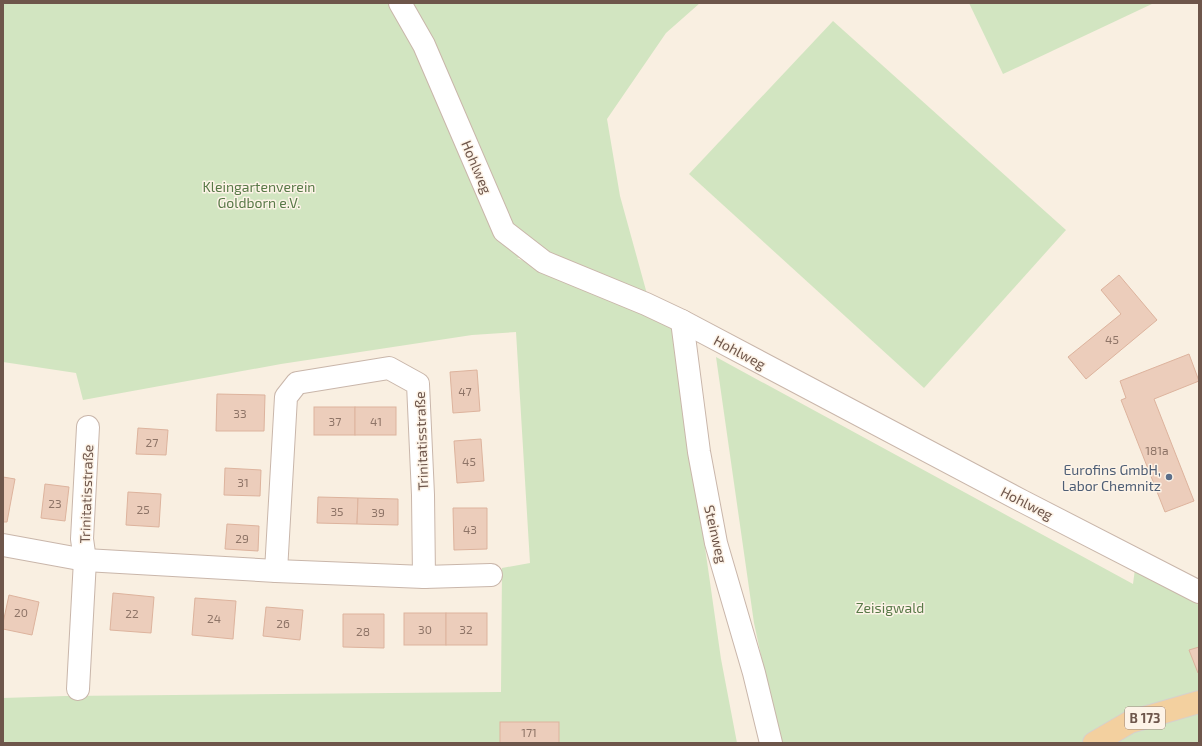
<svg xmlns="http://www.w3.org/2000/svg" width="1202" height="746" viewBox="0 0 1202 746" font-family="'Exo 2',sans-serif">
  <rect width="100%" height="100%" fill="#f9efe1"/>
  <!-- green -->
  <g fill="#d2e5c1">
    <path d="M 3,3 L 700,3 L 666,33 L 607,119 L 620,196 L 647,294 L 545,254 L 517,258 L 577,285 L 673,324 L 721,659 L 737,743 L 3,743 L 3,698 L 65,696 L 501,692 L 502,568 L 530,563 L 516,332 L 472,335 L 281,364 L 83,400 L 76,373 L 3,362 Z"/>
    <path d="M 969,3 L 1154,3 L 1003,74 Z"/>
    <path d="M 833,21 L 1066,230 L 924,388 L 689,174 Z"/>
    <path d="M 716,357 L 1133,584 L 1135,569 L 1199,605 L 1199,743 L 780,743 L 754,623 Z"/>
  </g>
  <!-- building -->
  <g fill="#eccdbb" stroke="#ddb39d">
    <path d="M 1119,275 L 1157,320 L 1086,379 L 1068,357 L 1121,314 L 1101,290 Z"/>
    <path d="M 1189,354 L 1199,381 L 1154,399 L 1194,501 L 1165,512 L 1121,400 L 1126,398 L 1120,381 Z"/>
    <path d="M 477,370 L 480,411 L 453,413 L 450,372 Z"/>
    <path d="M 217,394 L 265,395 L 264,431 L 216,431 Z"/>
    <rect x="314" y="407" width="41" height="28"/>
    <rect x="355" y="407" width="41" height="28"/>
    <path d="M 138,428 L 168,430 L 166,455 L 136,454 Z"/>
    <path d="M 481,439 L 484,481 L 457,483 L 454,441 Z"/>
    <path d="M 225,468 L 261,470 L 260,496 L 224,495 Z"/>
    <path d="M 3,477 L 15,479 L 7,522 L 3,522 Z"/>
    <path d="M 45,484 L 69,487 L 65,521 L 41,518 Z"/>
    <path d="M 128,492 L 161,494 L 159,527 L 126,525 Z"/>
    <path d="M 318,497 L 358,498 L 357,524 L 317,523 Z"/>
    <path d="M 358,498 L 398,499 L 398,525 L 357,524 Z"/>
    <path d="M 453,508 L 487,508 L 487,549 L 454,550 Z"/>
    <path d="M 227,524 L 259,526 L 258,551 L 225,549 Z"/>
    <path d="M 113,593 L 154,597 L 151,633 L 110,630 Z"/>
    <path d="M 9,595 L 39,602 L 32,635 L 3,629 L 3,623 Z"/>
    <path d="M 195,598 L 236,601 L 233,639 L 192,635 Z"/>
    <path d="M 266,607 L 303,610 L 300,640 L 263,636 Z"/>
    <rect x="404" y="613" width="42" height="32"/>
    <rect x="446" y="613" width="41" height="32"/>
    <path d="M 343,614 L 384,614 L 384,648 L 343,647 Z"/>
    <path d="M 1199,647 L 1199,672 L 1198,673 L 1189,650 Z"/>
    <rect x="500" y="722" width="59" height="21"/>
  </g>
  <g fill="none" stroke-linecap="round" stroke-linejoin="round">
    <!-- minor casing -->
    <g stroke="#c9b6aa" stroke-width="24">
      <g id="minor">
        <path d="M 400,3 L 424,45 L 504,231 L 544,262 L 646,304 L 682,321 L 1022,501 L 1199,592"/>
        <path d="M 682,321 L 699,452 L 716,543 L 754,673 L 771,743"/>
        <path d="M 3,545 L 85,560 L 276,571 L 424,577 L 491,575"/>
        <path d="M 276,571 L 286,397 L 297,383 L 389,368 L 418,384 L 423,495 L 424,577"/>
        <path d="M 78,689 L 85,560 L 82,539 L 88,427"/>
      </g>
    </g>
    <!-- primary casing -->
    <g stroke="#d6d0cd" stroke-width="24">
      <path id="primary" d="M 1094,743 L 1130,722 L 1199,702"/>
    </g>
    <!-- minor -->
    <use href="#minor" stroke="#fff" stroke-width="22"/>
    <!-- primary -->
    <use href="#primary" stroke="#f3d09f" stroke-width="22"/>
  </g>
  <!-- markers -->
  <circle fill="#5c6f8a" stroke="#fdf3e7" stroke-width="1.5" cx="1169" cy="477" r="4"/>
  <g text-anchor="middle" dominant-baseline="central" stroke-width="3" stroke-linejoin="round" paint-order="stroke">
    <!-- number labels -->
    <g font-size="12" fill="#8e7467">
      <text x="1112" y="339">45</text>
      <text x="465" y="391">47</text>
      <text x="240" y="413">33</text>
      <text x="335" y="421">37</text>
      <text x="376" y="421">41</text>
      <text x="152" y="442">27</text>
      <text x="1157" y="450">181a</text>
      <text x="469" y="461">45</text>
      <text x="243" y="482">31</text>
      <text x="55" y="503">23</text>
      <text x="143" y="509">25</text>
      <text x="337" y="511">35</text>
      <text x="378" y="512">39</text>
      <text x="470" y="529">43</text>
      <text x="242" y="538">29</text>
      <text x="21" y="612">20</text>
      <text x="132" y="613">22</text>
      <text x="214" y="618">24</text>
      <text x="283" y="623">26</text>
      <text x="425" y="629">30</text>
      <text x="466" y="629">32</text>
      <text x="363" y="631">28</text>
      <text x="529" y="732">171</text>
    </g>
    <!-- shield labels -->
    <rect fill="#fdf3e7" stroke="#99857a" stroke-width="1" x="1125" y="707" width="40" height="22" rx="3"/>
    <g font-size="13" font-weight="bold" fill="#6e564b">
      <text x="1145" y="718">B 173</text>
    </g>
    <!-- street labels -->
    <g font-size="14" fill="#6e564b" stroke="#fdf3e7">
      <text transform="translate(477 167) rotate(67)">Hohlweg</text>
      <text transform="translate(740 352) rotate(28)">Hohlweg</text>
      <text transform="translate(421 441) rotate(-92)">Trinitatisstraße</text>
      <text transform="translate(86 494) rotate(-88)">Trinitatisstraße</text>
      <text transform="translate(1027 503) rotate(27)">Hohlweg</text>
      <text transform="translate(716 534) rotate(77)">Steinweg</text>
    </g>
    <!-- park labels -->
    <g font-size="14" fill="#587947" stroke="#fdf3e7">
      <text x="259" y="186">Kleingartenverein<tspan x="259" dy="16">Goldborn e.V.</tspan></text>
      <text x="890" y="607">Zeisigwald</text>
    </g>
    <!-- service labels -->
    <g font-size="14" fill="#4e5e75" stroke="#fdf3e7" text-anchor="end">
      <text x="1161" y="469">Eurofins GmbH,<tspan x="1161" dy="16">Labor Chemnitz</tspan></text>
    </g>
  </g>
  <!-- border -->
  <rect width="1202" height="746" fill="none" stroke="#6e564b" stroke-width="8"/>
</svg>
